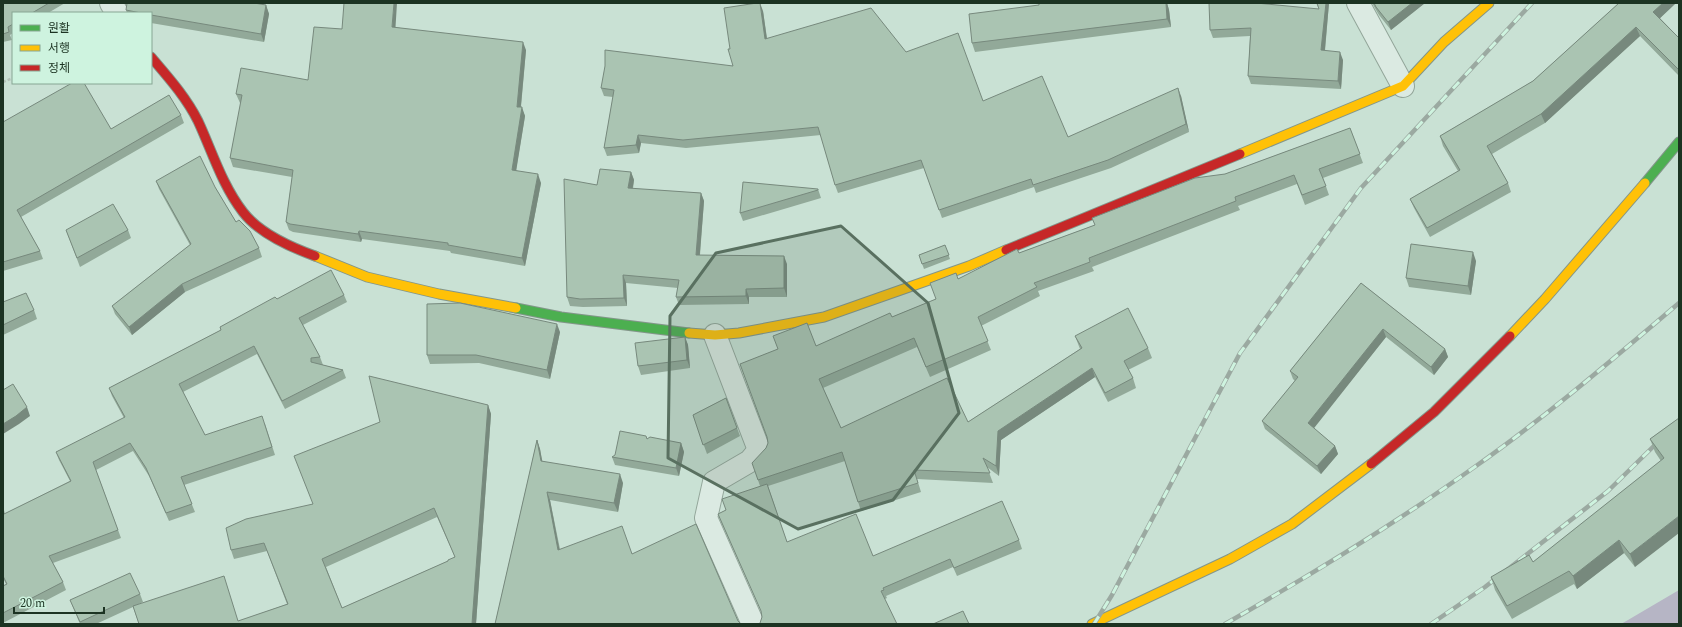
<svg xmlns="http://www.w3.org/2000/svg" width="1682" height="627" viewBox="0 0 1682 627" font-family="Spectral,'Noto Sans KR',serif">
  <rect width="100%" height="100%" fill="#c9e1d4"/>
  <!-- water -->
  <path fill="#b6b5c5" d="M 1679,590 L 1679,624 L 1621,624 L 1628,620 Z"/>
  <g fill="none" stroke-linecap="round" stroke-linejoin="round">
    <!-- street casing -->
    <g stroke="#93a69a" stroke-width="24">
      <g id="street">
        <path d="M 111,3 L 117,13"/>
        <path d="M 1358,3 L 1403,86"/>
        <path d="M 715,335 L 759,450 L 750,461 L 714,482 L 706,518 L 753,624"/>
      </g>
    </g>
    <!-- fast casing -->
    <g stroke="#83968a" stroke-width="11">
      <g id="fast">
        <path d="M 1645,183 L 1679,142"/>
        <path d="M 516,308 L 561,317 L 689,333"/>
      </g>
    </g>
    <!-- slow casing -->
    <g stroke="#83968a" stroke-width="11">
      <g id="slow">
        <path d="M 1240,154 L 1403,86 L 1444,42 L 1489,3"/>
        <path d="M 315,256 L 367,277 L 439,294 L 516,308"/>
        <path d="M 689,333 L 715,335 L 739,333 L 824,317 L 969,266 L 1006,250"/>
        <path d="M 1510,336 L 1545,299 L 1645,183"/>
        <path d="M 1092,624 L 1230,559 L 1292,524 L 1371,464"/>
      </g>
    </g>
    <!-- jam casing -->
    <g stroke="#83968a" stroke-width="11">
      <g id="jam">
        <path d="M 151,57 C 168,77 186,97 198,121 C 212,151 222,185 243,212 C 259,233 290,247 315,256"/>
        <path d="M 1006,250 L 1240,154"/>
        <path d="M 1371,464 L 1434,412 L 1510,336"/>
      </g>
    </g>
    <!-- path -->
    <path stroke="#b2c2b8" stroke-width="2.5" stroke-dasharray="3 2" stroke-linecap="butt" d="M 3,82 L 13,78"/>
    <!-- street -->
    <use href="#street" stroke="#dbeae2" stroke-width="22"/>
    <!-- fast -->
    <use href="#fast" stroke="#4caf50" stroke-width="9"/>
    <!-- slow -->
    <use href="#slow" stroke="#ffc107" stroke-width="9"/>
    <!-- jam -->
    <use href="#jam" stroke="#c62828" stroke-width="9"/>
    <!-- rail casing -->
    <g stroke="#9ba9a1" stroke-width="4.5">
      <g id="rail">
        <path d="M 1094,624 L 1112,595 L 1240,353 L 1361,188 L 1532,3"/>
        <path d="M 1225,624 C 1311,575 1396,523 1476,466 C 1547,416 1613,359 1679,303"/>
        <path d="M 1431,624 L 1485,587 L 1608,491 L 1661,439"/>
      </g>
    </g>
    <!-- rail -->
    <use href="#rail" stroke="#cef3df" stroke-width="3" stroke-dasharray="9" stroke-linecap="butt"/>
  </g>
  <!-- wall -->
  <g fill="#92a999" fill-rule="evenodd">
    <path d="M 3,3 L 65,3 L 48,13 L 13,13 L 13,33 L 10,35 L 12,40 L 3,42 Z"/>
    <path d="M 1039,3 L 1167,3 L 1169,10 L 1171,27 L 975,52 L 972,43 L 1039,5 Z"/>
    <path d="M 1316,3 L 1329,3 L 1325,51 L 1343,60 L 1341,89 L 1251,84 L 1248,76 L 1250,36 L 1213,38 L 1210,30 L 1319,9 Z"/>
    <path d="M 1372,3 L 1425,3 L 1391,30 L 1379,15 Z"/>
    <path d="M 1619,3 L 1676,3 L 1660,18 L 1679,38 L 1679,76 L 1640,36 L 1545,123 L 1492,154 L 1508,183 L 1511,192 L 1430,237 L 1414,208 L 1410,199 L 1458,171 L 1443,146 L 1440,136 L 1533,81 Z"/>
    <path d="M 266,5 L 269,14 L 264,42 L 151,23 L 151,13 L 127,13 L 126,10 Z"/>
    <path d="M 763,11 L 767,38 L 906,52 L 983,101 L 1068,137 L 1181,96 L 1189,132 L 1111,168 L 1036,193 L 1034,187 L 942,218 L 924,168 L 838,193 L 835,185 L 821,135 L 686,148 L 641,143 L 639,153 L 607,156 L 604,148 L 613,97 L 604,96 L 601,88 L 733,66 L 730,49 Z"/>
    <path d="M 395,27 L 526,50 L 521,107 L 525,116 L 516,170 L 541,183 L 525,266 L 451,253 L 450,251 L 362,239 L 361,242 L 293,232 L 289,230 L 286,222 L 292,177 L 233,167 L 230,158 L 241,103 L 240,103 L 236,94 L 308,80 L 342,29 Z"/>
    <path d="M 181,115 L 184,123 L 21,217 L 40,251 L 43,259 L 3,271 L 3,122 L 111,129 Z"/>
    <path d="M 1350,128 L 1363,163 L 1323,178 L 1329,195 L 1305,205 L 1297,184 L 1238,206 L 1240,210 L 1092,267 L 1094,271 L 1038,291 L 1040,296 L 981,326 L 991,350 L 930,377 L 917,347 L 823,388 L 841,428 L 968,422 L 1080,349 L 1075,336 L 1148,348 L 1152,358 L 1128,370 L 1133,378 L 1136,388 L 1108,402 L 1095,377 L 1001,440 L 999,476 L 987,467 L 993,483 L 917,479 L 921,492 L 861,511 L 845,461 L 768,486 L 787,542 L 873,556 L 1019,540 L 1022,549 L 957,576 L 953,567 L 886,596 L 887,598 L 885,599 L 760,623 L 762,617 L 762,613 L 721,522 L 718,514 L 726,510 L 760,486 L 758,480 L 766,448 L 816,346 L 892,317 L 936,299 L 958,279 L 1019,253 L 1095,225 L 1225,174 Z"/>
    <path d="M 631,172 L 634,180 L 633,189 L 701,193 L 704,201 L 700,255 L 787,264 L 787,297 L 749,297 L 749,304 L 679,305 L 676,297 L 678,288 L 626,283 L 627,306 L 583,307 L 570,306 L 567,297 L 597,185 Z"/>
    <path d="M 156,181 L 215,187 L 236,222 L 259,248 L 262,257 L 185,292 L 132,335 L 115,314 L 112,306 L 190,245 L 159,189 Z"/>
    <path d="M 818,189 L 821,198 L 743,221 L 740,213 Z"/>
    <path d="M 66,230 L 128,230 L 131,238 L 80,267 Z"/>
    <path d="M 945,245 L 950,259 L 924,269 L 919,255 Z"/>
    <path d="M 1476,261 L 1471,295 L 1409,287 L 1406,278 Z"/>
    <path d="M 1361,283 L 1445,349 L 1448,357 L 1434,375 L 1386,337 L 1313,428 L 1335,446 L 1338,454 L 1321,474 L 1265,429 L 1262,421 L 1295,381 L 1293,379 L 1290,371 Z"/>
    <path d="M 344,295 L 347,302 L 303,325 L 320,357 L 323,365 L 343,370 L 346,378 L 285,409 L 257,354 L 183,392 L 205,435 L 265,424 L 275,455 L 184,485 L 195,512 L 169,521 L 149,476 L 133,451 L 96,470 L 121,538 L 53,563 L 63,582 L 66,590 L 3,623 L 3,586 L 6,584 L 3,578 L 3,506 L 5,514 L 70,481 L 59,460 L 56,452 L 124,418 L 112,396 L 109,388 L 221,330 L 220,327 L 277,299 Z"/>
    <path d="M 3,302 L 34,310 L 37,319 L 3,335 Z"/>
    <path d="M 560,332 L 550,379 L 479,363 L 430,364 L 427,355 Z"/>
    <path d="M 685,337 L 688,345 L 690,368 L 641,375 L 638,366 Z"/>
    <path d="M 726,398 L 740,436 L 707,454 L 693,415 Z"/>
    <path d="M 488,405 L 491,414 L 476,624 L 139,624 L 133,607 L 96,624 L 80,624 L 70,600 L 140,594 L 143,602 L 137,605 L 239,621 L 287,604 L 267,551 L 234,559 L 231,550 ZM 437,517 L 455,557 L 448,561 L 342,608 L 326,567 Z"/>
    <path d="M 1679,418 L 1635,567 L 1624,553 L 1577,589 L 1574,584 L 1512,619 L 1495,590 L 1491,577 L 1533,562 L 1661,461 L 1655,452 L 1650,439 Z"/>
    <path d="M 647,439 L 681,443 L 684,452 L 679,476 L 615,465 L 612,457 Z"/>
    <path d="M 537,440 L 540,449 L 542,461 L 623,483 L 618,512 L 550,500 L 560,549 L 632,554 L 738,621 L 495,624 Z"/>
  </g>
  <!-- shaded-wall -->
  <g fill="#77897d">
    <path d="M 394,3 L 397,3 L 395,35 L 392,27 Z"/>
    <path d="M 760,3 L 763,11 L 768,47 L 765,39 Z"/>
    <path d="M 1166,3 L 1167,3 L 1169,10 L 1171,27 L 1167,19 Z"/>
    <path d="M 1326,3 L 1329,3 L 1324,59 L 1321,50 Z"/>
    <path d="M 1412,3 L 1425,3 L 1391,30 L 1388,22 Z"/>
    <path d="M 1663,3 L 1676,3 L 1657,21 L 1653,12 Z"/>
    <path d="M 266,5 L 269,14 L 264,42 L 261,34 Z"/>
    <path d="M 1636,27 L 1640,36 L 1545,123 L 1541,114 Z"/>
    <path d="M 523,42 L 526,50 L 520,115 L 517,107 Z"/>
    <path d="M 1340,52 L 1343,60 L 1341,89 L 1338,81 Z"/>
    <path d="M 1178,88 L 1181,96 L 1189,132 L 1186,124 Z"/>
    <path d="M 522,107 L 525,116 L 515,178 L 512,170 Z"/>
    <path d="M 638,135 L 641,143 L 639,153 L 636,145 Z"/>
    <path d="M 631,172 L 634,180 L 631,197 L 628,188 Z"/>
    <path d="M 538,174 L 541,183 L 525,266 L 522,258 Z"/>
    <path d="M 701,193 L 704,201 L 699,264 L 696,255 Z"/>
    <path d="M 359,231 L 362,239 L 361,242 L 358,234 Z"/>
    <path d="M 1473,252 L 1476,261 L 1471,295 L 1468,286 Z"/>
    <path d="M 784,256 L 787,264 L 787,297 L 784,288 Z"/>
    <path d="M 623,275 L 626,283 L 627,306 L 624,298 Z"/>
    <path d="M 182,284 L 185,292 L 132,335 L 129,327 Z"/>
    <path d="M 746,289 L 749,297 L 749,304 L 746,296 Z"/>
    <path d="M 557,324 L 560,332 L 550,379 L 547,370 Z"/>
    <path d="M 1383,329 L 1386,337 L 1311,432 L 1308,423 Z"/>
    <path d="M 685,337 L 688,345 L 690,368 L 687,360 Z"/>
    <path d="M 1445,349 L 1448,357 L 1434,375 L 1431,367 Z"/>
    <path d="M 1092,368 L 1095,377 L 1001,440 L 999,476 L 996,466 L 998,431 Z"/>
    <path d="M 488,405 L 491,414 L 476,624 L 472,624 Z"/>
    <path d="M 27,407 L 30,416 L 19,424 L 3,434 L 3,424 Z"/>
    <path d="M 537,440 L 540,449 L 544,470 L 541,461 Z"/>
    <path d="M 681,443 L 684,452 L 679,476 L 676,468 Z"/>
    <path d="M 1335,446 L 1338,454 L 1321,474 L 1317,466 Z"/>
    <path d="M 620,474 L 623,483 L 618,512 L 614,503 Z"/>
    <path d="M 547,492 L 550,500 L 561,558 L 558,550 Z"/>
    <path d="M 1679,516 L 1679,533 L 1635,567 L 1630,554 Z"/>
    <path d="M 1619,540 L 1624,553 L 1577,589 L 1573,576 Z"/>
  </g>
  <!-- building -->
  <g fill="#aac4b2" stroke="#77897d" fill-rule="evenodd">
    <path d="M 3,3 L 49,3 L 32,13 L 13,13 L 13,24 L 8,27 L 9,32 L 3,34 Z"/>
    <path d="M 127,3 L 254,3 L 266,5 L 261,34 L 151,15 L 151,13 L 141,13 L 126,10 Z"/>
    <path d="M 344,3 L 394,3 L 392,27 L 523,42 L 517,107 L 522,107 L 512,170 L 538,174 L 522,258 L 448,245 L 448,243 L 359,231 L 358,234 L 290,224 L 286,222 L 293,170 L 230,158 L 242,95 L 236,94 L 241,68 L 308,80 L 314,27 L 342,29 Z"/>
    <path d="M 757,3 L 760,3 L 765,39 L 871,8 L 906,52 L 958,33 L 983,101 L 1042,76 L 1068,137 L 1178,88 L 1186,124 L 1108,160 L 1033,185 L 1031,179 L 939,210 L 921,160 L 835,185 L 818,127 L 683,140 L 638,135 L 636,145 L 604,148 L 614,90 L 601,88 L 605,66 L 605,50 L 733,66 L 728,49 L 730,49 L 724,8 Z"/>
    <path d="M 1039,3 L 1166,3 L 1167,19 L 972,43 L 969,14 L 1039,5 Z"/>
    <path d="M 1209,3 L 1256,3 L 1319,9 L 1317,3 L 1326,3 L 1321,50 L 1340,52 L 1338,81 L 1248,76 L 1251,28 L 1210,30 Z"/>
    <path d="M 1374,3 L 1412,3 L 1388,22 L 1376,7 Z"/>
    <path d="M 1619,3 L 1663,3 L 1653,12 L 1679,38 L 1679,70 L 1636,27 L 1541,114 L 1487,146 L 1508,183 L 1427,228 L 1410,199 L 1460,170 L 1440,136 L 1533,81 Z"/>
    <path d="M 72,83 L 84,83 L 111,129 L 169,95 L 181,115 L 17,210 L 40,251 L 3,262 L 3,122 Z"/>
    <path d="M 1350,128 L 1360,154 L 1319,169 L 1326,186 L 1302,195 L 1294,175 L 1235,197 L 1236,201 L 1089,258 L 1090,262 L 1034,283 L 1037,287 L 978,317 L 988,341 L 926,367 L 914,338 L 819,379 L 841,428 L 947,378 L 968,422 L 1082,348 L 1075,336 L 1128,308 L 1148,348 L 1124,361 L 1133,378 L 1105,393 L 1092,368 L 998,431 L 996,466 L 983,458 L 990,473 L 914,470 L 918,483 L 858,502 L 842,452 L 758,480 L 752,463 L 766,448 L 768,443 L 767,437 L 740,364 L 778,349 L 773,336 L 807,323 L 816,346 L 890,313 L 892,317 L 936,299 L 930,283 L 956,273 L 958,279 L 1017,249 L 1019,253 L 1095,225 L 1092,218 L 1195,178 L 1225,174 Z"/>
    <path d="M 200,156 L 215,187 L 236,222 L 239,220 L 250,231 L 259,248 L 182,284 L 129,327 L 112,306 L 191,244 L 156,181 Z"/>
    <path d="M 600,169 L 631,172 L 628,188 L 701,193 L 696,255 L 784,256 L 784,288 L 746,289 L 746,296 L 676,297 L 679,280 L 623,275 L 624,298 L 580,299 L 567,297 L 564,179 L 597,185 Z"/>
    <path d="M 743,182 L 818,189 L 818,190 L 740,213 Z"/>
    <path d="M 113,204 L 128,230 L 77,258 L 66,230 Z"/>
    <path d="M 1411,244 L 1473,252 L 1468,286 L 1406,278 Z"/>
    <path d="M 945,245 L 949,255 L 922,264 L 919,255 Z"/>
    <path d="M 331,270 L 344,295 L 299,318 L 320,357 L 311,358 L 311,362 L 343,370 L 282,401 L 254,346 L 179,384 L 205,435 L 262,416 L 272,447 L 181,477 L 192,504 L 166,513 L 146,468 L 130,443 L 93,462 L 118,530 L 49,556 L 63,582 L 3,613 L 3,586 L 7,584 L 3,576 L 3,511 L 4,514 L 71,481 L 56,452 L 125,417 L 109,388 L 221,330 L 220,327 L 275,297 L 277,299 Z"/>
    <path d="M 1361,283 L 1445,349 L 1431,367 L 1383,329 L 1308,423 L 1335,446 L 1317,466 L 1262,421 L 1298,377 L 1290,371 Z"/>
    <path d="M 26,293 L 34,310 L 3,325 L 3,302 Z"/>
    <path d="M 460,303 L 557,324 L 547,370 L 476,355 L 427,355 L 427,304 Z"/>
    <path d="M 685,337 L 687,360 L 638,366 L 635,343 Z"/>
    <path d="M 369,376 L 488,405 L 472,624 L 139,624 L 133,606 L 224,576 L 238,621 L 288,604 L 264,543 L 231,550 L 226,528 L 246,519 L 313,504 L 294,456 L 380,422 ZM 434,508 L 455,557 L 448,560 L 448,561 L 342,608 L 322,559 Z"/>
    <path d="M 13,384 L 27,407 L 16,416 L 3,424 L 3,390 Z"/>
    <path d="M 726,398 L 737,428 L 703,445 L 693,415 Z"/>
    <path d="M 1679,418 L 1679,516 L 1630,554 L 1619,540 L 1573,576 L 1569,571 L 1507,606 L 1491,577 L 1529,555 L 1533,562 L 1664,458 L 1650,439 Z"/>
    <path d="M 620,431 L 646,436 L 647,439 L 650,437 L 681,443 L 676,468 L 612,457 L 615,455 Z"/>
    <path d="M 537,440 L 541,461 L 620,474 L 614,503 L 547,492 L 558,550 L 622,526 L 632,554 L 696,524 L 738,621 L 741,624 L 495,624 Z"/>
    <path d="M 767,484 L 787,542 L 856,514 L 873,556 L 1002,501 L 1019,540 L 954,568 L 950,559 L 883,588 L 884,590 L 881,591 L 897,624 L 759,624 L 760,623 L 762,617 L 761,611 L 718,514 L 726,510 L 722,499 Z"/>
    <path d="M 130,573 L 140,594 L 80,622 L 70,600 Z"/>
    <path d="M 963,611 L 969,624 L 933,624 Z"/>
  </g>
  <!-- marked area -->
  <path fill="#597060" fill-opacity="0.2" stroke="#597060" stroke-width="3" stroke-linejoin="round" d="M 841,226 L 928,303 L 959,413 L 893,500 L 798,529 L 668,458 L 670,316 L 716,253 Z"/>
  <!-- border -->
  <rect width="1682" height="627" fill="none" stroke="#1c3322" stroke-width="8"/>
  <!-- legend -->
  <rect x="12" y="12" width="140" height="72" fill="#cef3df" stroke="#87a693"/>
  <rect x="20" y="25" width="20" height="6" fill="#4caf50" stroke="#87a693"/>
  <text x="48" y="32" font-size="12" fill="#1c3322">원활</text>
  <rect x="20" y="45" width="20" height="6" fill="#ffc107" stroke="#87a693"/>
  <text x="48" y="52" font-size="12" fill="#1c3322">서행</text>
  <rect x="20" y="65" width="20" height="6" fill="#c62828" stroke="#87a693"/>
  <text x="48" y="72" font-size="12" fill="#1c3322">정체</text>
  <!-- scale -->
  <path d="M14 607v6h90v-6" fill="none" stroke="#1c3322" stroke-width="2"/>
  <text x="20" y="607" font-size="12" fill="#1c3322" stroke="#cef3df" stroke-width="3" paint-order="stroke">20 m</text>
</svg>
